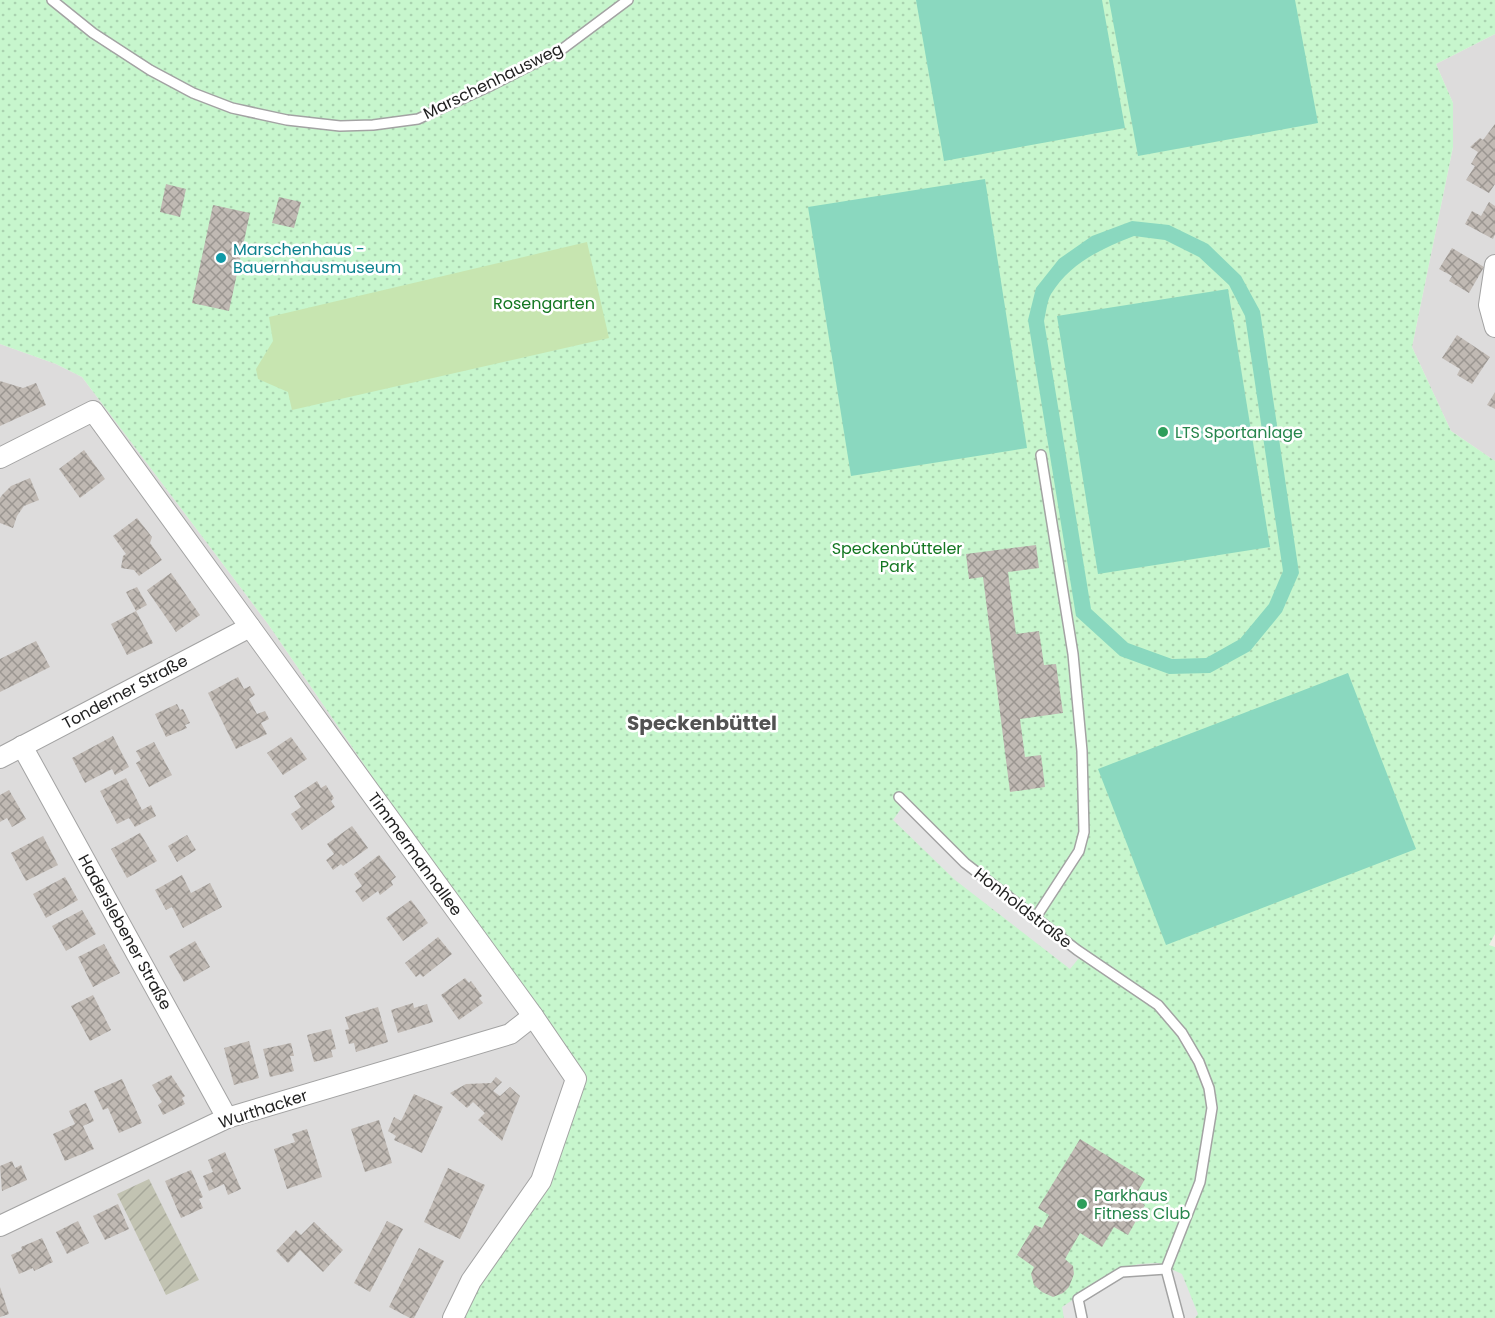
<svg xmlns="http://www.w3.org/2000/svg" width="1495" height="1318" viewBox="0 0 1495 1318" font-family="Poppins,sans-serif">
  <defs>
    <pattern id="construction-furrows" width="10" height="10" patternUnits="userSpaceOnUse" patternTransform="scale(1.5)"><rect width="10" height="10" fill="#c2c3b2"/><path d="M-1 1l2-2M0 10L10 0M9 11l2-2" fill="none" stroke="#a6a799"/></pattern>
    <pattern id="park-dots" width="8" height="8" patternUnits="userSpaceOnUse" patternTransform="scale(1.5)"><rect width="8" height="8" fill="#c7f6cd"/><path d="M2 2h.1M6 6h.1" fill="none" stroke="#aad2b0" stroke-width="1.8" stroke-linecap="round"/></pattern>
    <pattern id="building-cross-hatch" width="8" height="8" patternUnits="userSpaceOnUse" patternTransform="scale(1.5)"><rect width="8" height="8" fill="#c0b9b3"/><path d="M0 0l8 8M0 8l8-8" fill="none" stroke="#9b9691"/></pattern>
  </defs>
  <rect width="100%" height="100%" fill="#efede6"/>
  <!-- residential -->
  <g fill="#dddcdc">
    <path d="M 1495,34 L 1495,461 L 1451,431 L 1412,347 L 1453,147 L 1453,103 L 1436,64 Z"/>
    <path d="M 0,344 L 56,364 L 82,377 L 268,624 L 579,1079 L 543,1183 L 456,1318 L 0,1318 Z"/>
  </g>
  <!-- construction -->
  <path fill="url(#construction-furrows)" d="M 149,1179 L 199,1280 L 166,1295 L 117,1194 Z"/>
  <!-- park -->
  <path fill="url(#park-dots)" d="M 0,0 L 1495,0 L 1495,34 L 1436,64 L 1453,103 L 1453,147 L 1412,347 L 1451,431 L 1495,461 L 1495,934 L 1489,945 L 1495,947 L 1495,1318 L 456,1318 L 543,1183 L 579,1079 L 268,624 L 82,377 L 56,364 L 0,344 Z"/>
  <!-- garden -->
  <path fill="#c7e5b0" d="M 587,242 L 609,338 L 292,410 L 288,392 L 258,379 L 256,369 L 273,341 L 269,317 Z"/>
  <!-- pitch -->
  <g fill="#8ad8bf" fill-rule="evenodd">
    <path d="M 916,0 L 1102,0 L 1125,128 L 944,161 Z"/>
    <path d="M 1109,0 L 1295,0 L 1318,123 L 1138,156 Z"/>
    <path d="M 985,179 L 1027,448 L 851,476 L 808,207 Z"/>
    <path d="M 1132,221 L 1169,225 L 1208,244 L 1241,276 L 1260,311 L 1299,573 L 1282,612 L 1250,651 L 1210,673 L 1169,674 L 1120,656 L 1076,616 L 1028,320 L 1036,288 L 1059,259 L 1092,236 ZM 1134,236 L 1165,240 L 1199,257 L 1229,285 L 1245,316 L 1283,571 L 1269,604 L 1240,639 L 1206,658 L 1172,659 L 1128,643 L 1091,609 L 1044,321 C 1046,313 1047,301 1051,294 C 1071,262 1101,249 1134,236 Z"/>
    <path d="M 1228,289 L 1270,547 L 1098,574 L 1057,316 Z"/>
    <path d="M 1348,673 L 1416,849 L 1166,945 L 1098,769 Z"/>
  </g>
  <!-- parking -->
  <g fill="#e3e3e3">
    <path d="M 903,806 L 965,869 L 1079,958 L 1070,969 L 955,880 L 893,820 Z"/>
    <path d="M 1158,1263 L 1182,1274 L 1198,1314 L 1195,1318 L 1064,1318 L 1062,1307 L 1119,1269 L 1139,1264 Z"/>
  </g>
  <!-- building -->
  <g fill="url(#building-cross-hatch)">
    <path d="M 1495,124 L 1495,184 L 1489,193 L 1466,180 L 1475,166 L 1471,164 L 1478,152 L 1470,147 L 1480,138 L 1483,140 Z"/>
    <path d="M 166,184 L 186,189 L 180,217 L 160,212 Z"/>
    <path d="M 279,197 L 301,202 L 294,228 L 272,223 Z"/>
    <path d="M 1489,202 L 1495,206 L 1495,234 L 1493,239 L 1465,224 L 1472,211 L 1481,216 Z"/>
    <path d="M 213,205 L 250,213 L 229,311 L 192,303 Z"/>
    <path d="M 1452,248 L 1484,267 L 1469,293 L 1449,281 L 1452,276 L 1439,269 Z"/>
    <path d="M 1457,335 L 1490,357 L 1472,384 L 1457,375 L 1460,369 L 1442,358 Z"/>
    <path d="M 0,381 L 23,388 L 36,383 L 46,405 L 0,426 Z"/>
    <path d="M 1495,392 L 1495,409 L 1487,405 Z"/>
    <path d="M 84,450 L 105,479 L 80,498 L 59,469 Z"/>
    <path d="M 30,478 L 39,500 L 24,506 L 17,516 L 13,528 L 0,523 L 0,498 L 2,495 L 11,486 Z"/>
    <path d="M 137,518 L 152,537 L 150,543 L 162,560 L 139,576 L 134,570 L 121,568 L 123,556 L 126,554 L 113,536 Z"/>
    <path d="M 1036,545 L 1039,568 L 1008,572 L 1016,634 L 1039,631 L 1044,665 L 1056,664 L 1063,713 L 1020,719 L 1025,757 L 1041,755 L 1045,787 L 1010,792 L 983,577 L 969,579 L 966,554 Z"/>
    <path d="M 171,573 L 200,615 L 176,632 L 147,590 Z"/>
    <path d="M 137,587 L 147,605 L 136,611 L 126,592 Z"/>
    <path d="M 136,611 L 153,643 L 127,655 L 111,624 Z"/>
    <path d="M 36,641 L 50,667 L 0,692 L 0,659 Z"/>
    <path d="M 238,677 L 244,689 L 250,686 L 255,695 L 249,699 L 257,714 L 265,711 L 269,719 L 261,723 L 267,734 L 236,749 L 208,693 Z"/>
    <path d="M 177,704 L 180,710 L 183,709 L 190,723 L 185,725 L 187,728 L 166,737 L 155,714 Z"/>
    <path d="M 113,736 L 129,767 L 115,775 L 112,769 L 85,783 L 72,758 Z"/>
    <path d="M 291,737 L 307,759 L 283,775 L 267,753 Z"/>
    <path d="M 154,742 L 172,775 L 149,787 L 136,763 L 141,760 L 136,751 Z"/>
    <path d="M 126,778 L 142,810 L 151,805 L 156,816 L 135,827 L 129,818 L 117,824 L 100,791 Z"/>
    <path d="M 317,781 L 321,788 L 326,785 L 334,798 L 331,801 L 335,807 L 302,830 L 291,814 L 301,807 L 294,796 Z"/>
    <path d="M 9,790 L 26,819 L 12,827 L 7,818 L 0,822 L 0,795 Z"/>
    <path d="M 352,826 L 368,848 L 343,866 L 341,864 L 333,870 L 326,860 L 334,854 L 327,844 Z"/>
    <path d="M 140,833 L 157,861 L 127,878 L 111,849 Z"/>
    <path d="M 187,835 L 196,850 L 177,862 L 168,846 Z"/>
    <path d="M 43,836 L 58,865 L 26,881 L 11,853 Z"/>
    <path d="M 379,855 L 396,877 L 391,881 L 393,885 L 380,895 L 378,891 L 363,902 L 355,891 L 362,886 L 354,874 Z"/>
    <path d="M 182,875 L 191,893 L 210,883 L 222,907 L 183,928 L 172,907 L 166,910 L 155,890 Z"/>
    <path d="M 65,877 L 78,900 L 46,918 L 33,894 Z"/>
    <path d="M 411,900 L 428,923 L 403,941 L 386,918 Z"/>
    <path d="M 82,910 L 96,934 L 66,951 L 52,926 Z"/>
    <path d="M 438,937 L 452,954 L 423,977 L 420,974 L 416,977 L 405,963 Z"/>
    <path d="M 195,941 L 210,967 L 184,982 L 169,956 Z"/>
    <path d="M 104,944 L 120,973 L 93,987 L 78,957 Z"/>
    <path d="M 465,978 L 469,983 L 471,981 L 482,996 L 479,998 L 483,1003 L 459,1020 L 441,995 Z"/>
    <path d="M 93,995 L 111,1030 L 90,1041 L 71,1006 Z"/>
    <path d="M 413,1003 L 414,1008 L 427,1004 L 433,1022 L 398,1033 L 391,1010 Z"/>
    <path d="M 378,1007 L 388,1042 L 356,1052 L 354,1043 L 349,1044 L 345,1030 L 349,1029 L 345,1017 Z"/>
    <path d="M 331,1029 L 336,1049 L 331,1050 L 333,1057 L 314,1062 L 307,1035 Z"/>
    <path d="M 249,1041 L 259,1078 L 234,1085 L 224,1048 Z"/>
    <path d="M 291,1043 L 294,1056 L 290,1056 L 294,1071 L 270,1077 L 263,1049 Z"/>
    <path d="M 171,1075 L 185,1096 L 182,1098 L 185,1104 L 163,1115 L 158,1105 L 162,1102 L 152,1085 Z"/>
    <path d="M 496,1077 L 502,1082 L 493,1091 L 500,1096 L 510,1087 L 520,1096 L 502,1141 L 478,1120 L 485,1113 L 473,1102 L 467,1108 L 450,1093 L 466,1084 L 491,1083 Z"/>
    <path d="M 122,1079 L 142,1123 L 119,1133 L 108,1108 L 103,1110 L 94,1091 Z"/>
    <path d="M 414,1094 L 443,1107 L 422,1153 L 394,1140 L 396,1136 L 388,1131 L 394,1117 L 401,1121 Z"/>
    <path d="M 86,1103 L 94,1121 L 83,1126 L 94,1149 L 65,1161 L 53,1134 L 75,1124 L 69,1111 Z"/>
    <path d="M 379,1120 L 392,1163 L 365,1172 L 351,1129 Z"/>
    <path d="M 307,1129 L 322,1177 L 287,1189 L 274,1149 L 295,1142 L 292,1134 Z"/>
    <path d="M 1080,1139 L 1145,1179 L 1134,1198 L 1145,1205 L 1128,1235 L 1114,1227 L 1102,1247 L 1080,1233 L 1065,1259 L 1073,1266 L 1074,1274 L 1069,1287 L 1063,1293 L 1053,1297 L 1042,1292 L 1034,1285 L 1031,1274 L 1034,1267 L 1017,1255 L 1035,1225 L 1042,1228 L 1049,1215 L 1038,1208 Z"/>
    <path d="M 225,1152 L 241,1189 L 228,1195 L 224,1184 L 209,1191 L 203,1176 L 213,1172 L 208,1160 Z"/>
    <path d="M 12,1161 L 15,1168 L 21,1165 L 27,1180 L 2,1191 L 0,1166 Z"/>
    <path d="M 448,1168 L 485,1185 L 460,1239 L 424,1222 Z"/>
    <path d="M 191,1170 L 203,1197 L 199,1199 L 203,1208 L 181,1218 L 165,1181 Z"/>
    <path d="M 118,1204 L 129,1229 L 105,1240 L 93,1216 Z"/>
    <path d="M 78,1221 L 89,1243 L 67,1254 L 56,1232 Z"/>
    <path d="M 387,1221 L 403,1229 L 370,1292 L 354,1283 Z"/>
    <path d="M 314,1222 L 343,1250 L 323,1272 L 300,1250 L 288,1263 L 276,1251 L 296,1230 L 301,1235 Z"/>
    <path d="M 42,1238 L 53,1262 L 34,1271 L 33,1268 L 19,1274 L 11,1255 L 22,1250 L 21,1247 Z"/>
    <path d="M 419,1248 L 444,1261 L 414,1318 L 410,1318 L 389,1307 Z"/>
    <path d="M 0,1287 L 9,1314 L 0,1317 Z"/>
  </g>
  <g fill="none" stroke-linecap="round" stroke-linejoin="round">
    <!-- lane casing -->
    <g stroke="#a3a3a3" stroke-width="12">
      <g id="lane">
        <path d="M 52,0 L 93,33 L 150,70 L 193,93 L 232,108 L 287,120 L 340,126 L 373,125 L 418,119 L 492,85 L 561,50 L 628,0"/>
        <path d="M 899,797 L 965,863 L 1077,950 L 1158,1005 L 1182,1033 L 1199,1062 L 1209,1088 L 1212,1108 L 1200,1182 L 1166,1269 L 1179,1318"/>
        <path d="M 1036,917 L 1079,851 L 1084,832 L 1082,751 L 1073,654 L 1041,455"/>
        <path d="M 1082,1318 L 1078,1299 L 1122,1272 L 1166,1269"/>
      </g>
    </g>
    <!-- street casing -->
    <g stroke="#a3a3a3" stroke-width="22">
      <g id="street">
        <path d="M 1495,265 L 1489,305 L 1495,327"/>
        <path d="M 0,458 L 93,411 L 533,1016 L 576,1079 L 541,1181 L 471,1281 L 453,1318"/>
        <path d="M 22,746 L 227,1118"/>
        <path d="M 0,758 L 250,627"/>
        <path d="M 0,1226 L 227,1118 L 510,1034 L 533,1016"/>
      </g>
    </g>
    <!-- lane -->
    <use href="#lane" stroke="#fff" stroke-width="9"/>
    <!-- street -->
    <use href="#street" stroke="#fff" stroke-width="20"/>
  </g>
  <!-- markers -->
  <circle fill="#0f9aa8" stroke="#fff" stroke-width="2" cx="221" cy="258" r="6"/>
  <g fill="#2e9e5b" stroke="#fff" stroke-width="2">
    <circle cx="1163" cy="432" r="6"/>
    <circle cx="1082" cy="1204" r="6"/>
  </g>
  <g text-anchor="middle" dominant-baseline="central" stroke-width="5" stroke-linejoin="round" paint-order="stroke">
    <!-- street labels -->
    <g font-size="16" fill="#1f1f1f" stroke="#fff">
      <text transform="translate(493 81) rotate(-26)">Marschenhausweg</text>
      <text transform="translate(125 692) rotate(-28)">Tonderner Straße</text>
      <text transform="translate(415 854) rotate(54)">Timmermannallee</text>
      <text transform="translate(1023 908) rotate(38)">Honholdstraße</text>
      <text transform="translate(125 932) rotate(61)">Haderslebener Straße</text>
      <text transform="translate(263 1109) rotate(-18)">Wurthacker</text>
    </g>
    <!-- culture labels -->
    <g font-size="16" fill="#0d838f" stroke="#fff" text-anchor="start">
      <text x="233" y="249">Marschenhaus -<tspan x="233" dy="18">Bauernhausmuseum</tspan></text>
    </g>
    <!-- park labels -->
    <g font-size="16" fill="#147722" stroke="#fff">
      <text x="544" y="303">Rosengarten</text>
      <text x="897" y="548">Speckenbütteler<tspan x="897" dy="18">Park</tspan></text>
    </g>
    <!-- leisure labels -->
    <g font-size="16" fill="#27864d" stroke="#fff" text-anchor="start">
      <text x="1175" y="432">LTS Sportanlage</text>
      <text x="1094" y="1195">Parkhaus<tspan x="1094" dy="18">Fitness Club</tspan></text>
    </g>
    <!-- quarter labels -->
    <g font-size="20" font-weight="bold" fill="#525252" stroke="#fff">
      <text x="702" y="723">Speckenbüttel</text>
    </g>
  </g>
</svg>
